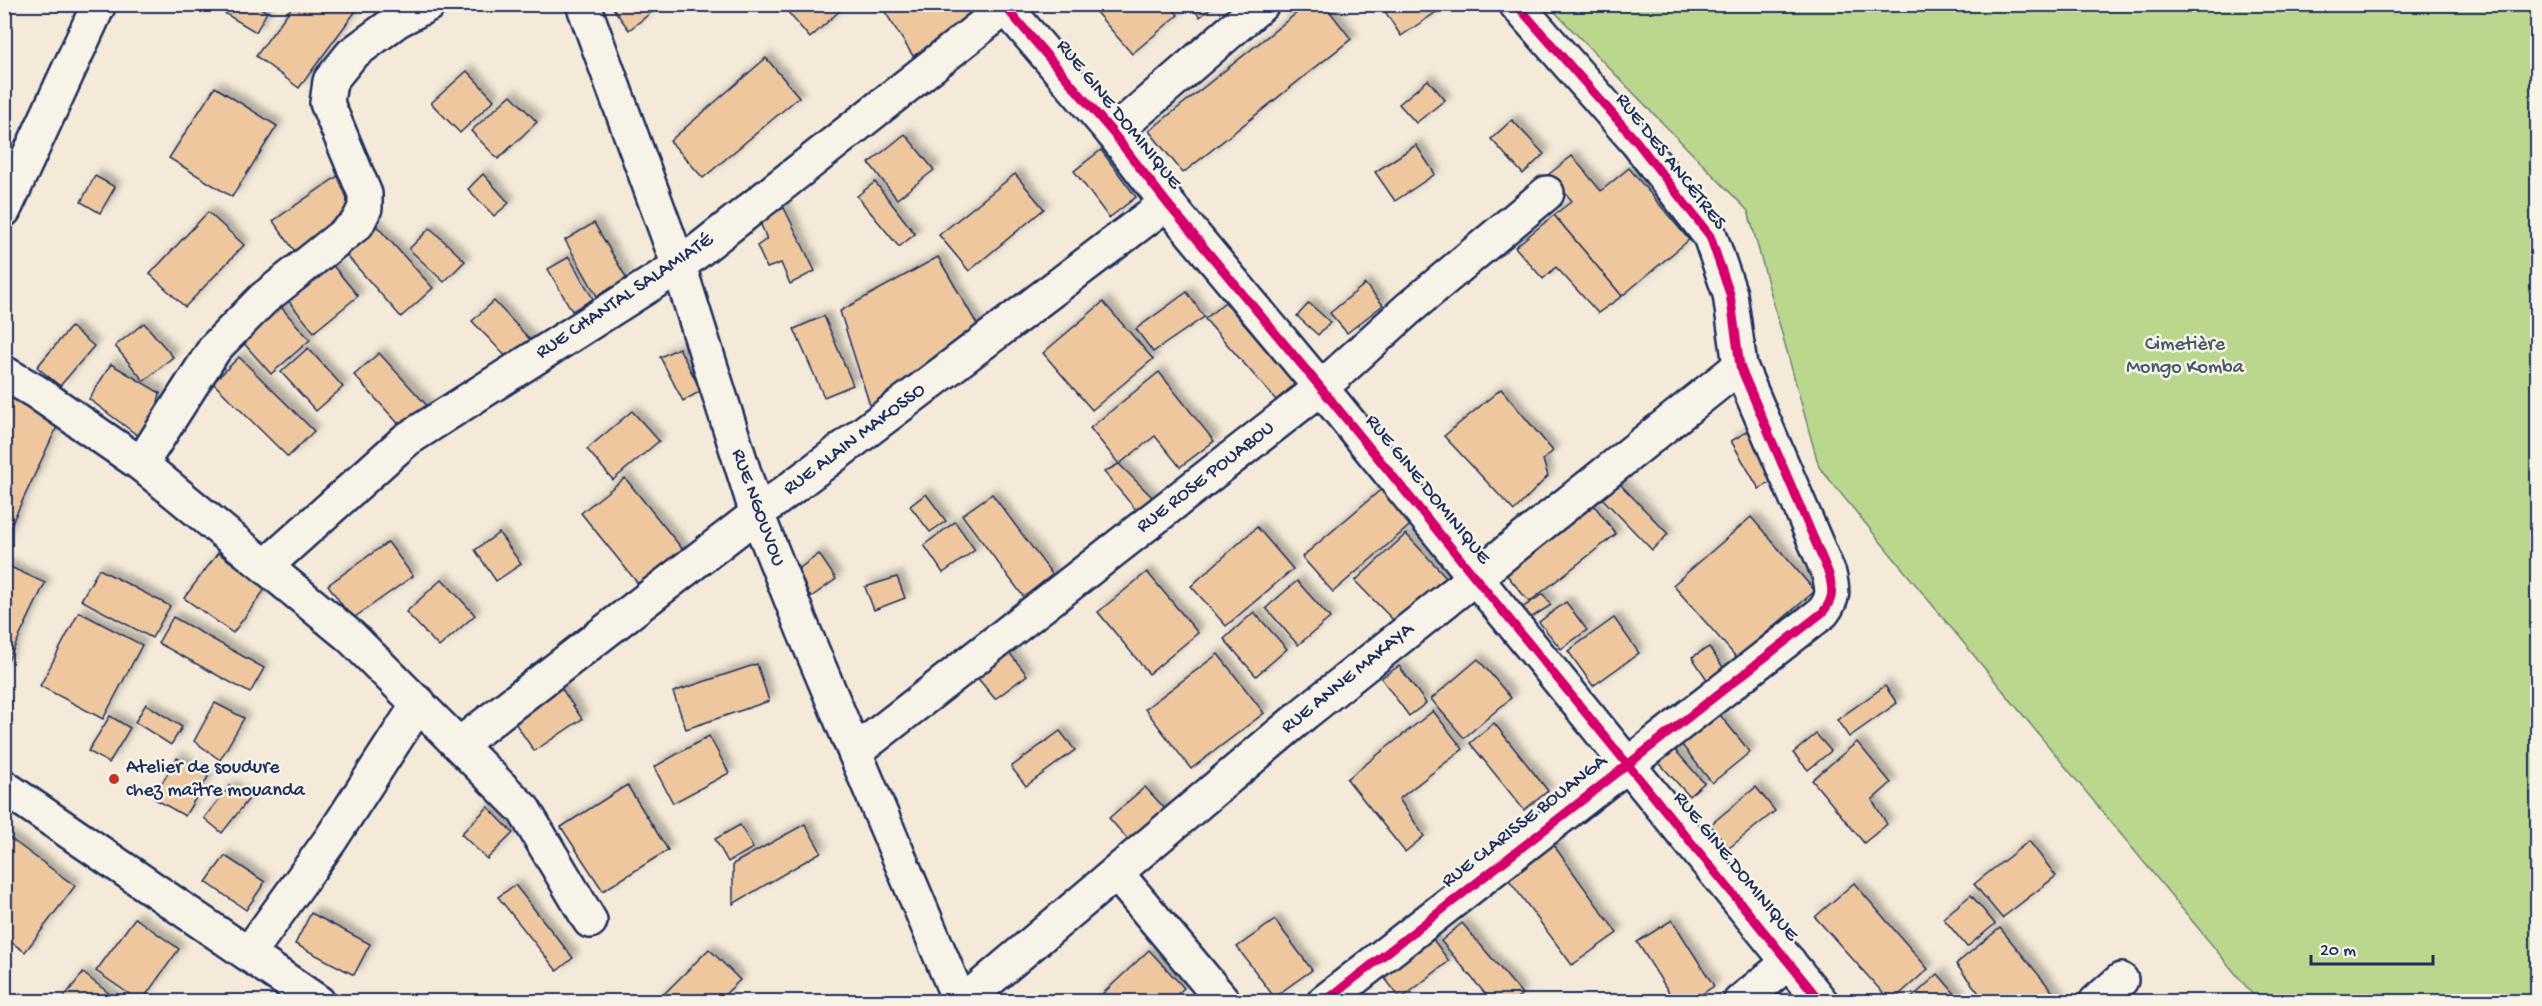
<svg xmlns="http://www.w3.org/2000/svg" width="2542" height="1006" viewBox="0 0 2542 1006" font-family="'Gochi Hand',sans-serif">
  <defs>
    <filter id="shadow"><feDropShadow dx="5.5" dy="-5.5" stdDeviation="3" flood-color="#0004"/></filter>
  </defs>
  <rect width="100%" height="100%" fill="#f5ead9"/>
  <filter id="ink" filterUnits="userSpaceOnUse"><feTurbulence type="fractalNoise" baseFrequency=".0167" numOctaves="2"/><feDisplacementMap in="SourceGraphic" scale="12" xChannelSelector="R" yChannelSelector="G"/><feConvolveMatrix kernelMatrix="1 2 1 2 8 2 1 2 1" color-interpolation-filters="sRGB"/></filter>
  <g filter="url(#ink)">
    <!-- green -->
    <path fill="#bbd78e" stroke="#6b8376" stroke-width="1.5" d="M 1548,5 L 2537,5 L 2537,1001 L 2258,1001 L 1819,467 L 1748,211 Z"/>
    <!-- building -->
    <g fill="#efc79f" stroke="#1b2f5e" stroke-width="1.5" filter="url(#shadow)">
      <path d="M 209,4 L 254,4 L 267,12 L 256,32 Z"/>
      <path d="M 294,4 L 361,4 L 299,88 L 256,56 Z"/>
      <path d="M 610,4 L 662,4 L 629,30 Z"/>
      <path d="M 781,4 L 847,4 L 810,38 Z"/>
      <path d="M 880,4 L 981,4 L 984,7 L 913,56 Z"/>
      <path d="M 1089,4 L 1169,4 L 1178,15 L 1132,54 Z"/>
      <path d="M 1189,4 L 1216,4 L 1200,17 Z"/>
      <path d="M 1308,4 L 1324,4 L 1351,39 L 1183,173 L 1149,131 Z"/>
      <path d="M 1380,4 L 1448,4 L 1401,36 Z"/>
      <path d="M 766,58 L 799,97 L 703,178 L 670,141 Z"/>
      <path d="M 467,71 L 494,100 L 460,133 L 431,103 Z"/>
      <path d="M 1428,80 L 1445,100 L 1416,123 L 1399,104 Z"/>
      <path d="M 215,87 L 277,126 L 232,197 L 169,158 Z"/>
      <path d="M 511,95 L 537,122 L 498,159 L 471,131 Z"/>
      <path d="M 1512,120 L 1544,154 L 1523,174 L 1491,139 Z"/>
      <path d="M 905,134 L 934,170 L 897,199 L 869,163 Z"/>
      <path d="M 1416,145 L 1435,174 L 1395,201 L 1375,172 Z"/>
      <path d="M 1101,150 L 1136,197 L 1109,218 L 1074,171 Z"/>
      <path d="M 1572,156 L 1601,191 L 1629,168 L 1689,240 L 1622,296 L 1554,215 L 1572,201 L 1549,174 Z"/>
      <path d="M 483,174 L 509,203 L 494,216 L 468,189 Z"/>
      <path d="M 1015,174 L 1044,209 L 969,271 L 939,235 Z"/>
      <path d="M 95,176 L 115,187 L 100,213 L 81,202 Z"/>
      <path d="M 338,176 L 361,207 L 296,253 L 273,221 Z"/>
      <path d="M 875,182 L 915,234 L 899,247 L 857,196 Z"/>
      <path d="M 784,208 L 815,271 L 790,284 L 781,263 L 767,268 L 757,246 L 767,239 L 759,220 Z"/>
      <path d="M 208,212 L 244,245 L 185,307 L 150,274 Z"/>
      <path d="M 1554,215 L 1622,296 L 1598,313 L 1556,267 L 1543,279 L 1515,247 Z"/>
      <path d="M 372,221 L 433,288 L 401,317 L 341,249 Z"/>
      <path d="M 594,223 L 627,279 L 597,296 L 565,240 Z"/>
      <path d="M 430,228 L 465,261 L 444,282 L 409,249 Z"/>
      <path d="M 325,256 L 358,296 L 314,332 L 281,292 Z"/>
      <path d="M 569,257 L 593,299 L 572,311 L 548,269 Z"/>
      <path d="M 938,257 L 985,338 L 874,418 L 840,311 Z"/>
      <path d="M 1365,284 L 1383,305 L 1347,333 L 1330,313 Z"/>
      <path d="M 1187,292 L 1204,317 L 1153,352 L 1136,329 Z"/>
      <path d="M 494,301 L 536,346 L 515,366 L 472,321 Z"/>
      <path d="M 1103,302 L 1153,359 L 1092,410 L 1043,353 Z"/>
      <path d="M 1225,302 L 1295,384 L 1276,400 L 1205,319 Z"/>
      <path d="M 1309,303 L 1330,322 L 1318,335 L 1297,316 Z"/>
      <path d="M 279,305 L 310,340 L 271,374 L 240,339 Z"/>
      <path d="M 824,316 L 853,385 L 824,397 L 794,329 Z"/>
      <path d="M 144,323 L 173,357 L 144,381 L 115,346 Z"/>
      <path d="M 71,327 L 94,346 L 60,386 L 37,367 Z"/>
      <path d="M 308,348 L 343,387 L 316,411 L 281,372 Z"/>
      <path d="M 679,348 L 701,391 L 683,401 L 660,357 Z"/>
      <path d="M 379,353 L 431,410 L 406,432 L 354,375 Z"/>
      <path d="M 239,357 L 314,431 L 288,457 L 213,383 Z"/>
      <path d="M 111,364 L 160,393 L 149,444 L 89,399 Z"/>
      <path d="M 1159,372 L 1214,441 L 1180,467 L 1155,436 L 1119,464 L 1090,428 Z"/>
      <path d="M 1501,389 L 1553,451 L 1543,460 L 1548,476 L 1514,511 L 1444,436 Z"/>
      <path d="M 4,390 L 62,416 L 4,540 Z"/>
      <path d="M 632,411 L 659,441 L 613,480 L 587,449 Z"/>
      <path d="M 1750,430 L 1779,478 L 1759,489 L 1731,441 Z"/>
      <path d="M 1119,464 L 1158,503 L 1142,517 L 1104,472 Z"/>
      <path d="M 625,478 L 688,556 L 644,591 L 581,513 Z"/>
      <path d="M 1616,480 L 1668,534 L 1652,550 L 1599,495 Z"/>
      <path d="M 1385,486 L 1415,521 L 1333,592 L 1302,557 Z"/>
      <path d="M 926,494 L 946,521 L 930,532 L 910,506 Z"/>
      <path d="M 992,494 L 1055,578 L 1026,600 L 962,515 Z"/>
      <path d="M 1590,500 L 1616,534 L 1529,602 L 1502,569 Z"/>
      <path d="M 1751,517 L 1815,591 L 1737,658 L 1673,585 Z"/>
      <path d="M 955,522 L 975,550 L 943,573 L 924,545 Z"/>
      <path d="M 1257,527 L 1293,569 L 1226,626 L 1191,586 Z"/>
      <path d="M 499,533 L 521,564 L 496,581 L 475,550 Z"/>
      <path d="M 1406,534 L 1448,579 L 1399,626 L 1355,581 Z"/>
      <path d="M 388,542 L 413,576 L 352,619 L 328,585 Z"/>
      <path d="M 218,553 L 266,588 L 233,633 L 184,598 Z"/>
      <path d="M 819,554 L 836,579 L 811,597 L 793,573 Z"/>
      <path d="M 4,564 L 45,583 L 4,669 Z"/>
      <path d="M 99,569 L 170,606 L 152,638 L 81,600 Z"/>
      <path d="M 1147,572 L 1198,633 L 1149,674 L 1098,612 Z"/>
      <path d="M 897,577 L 905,598 L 874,610 L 865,587 Z"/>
      <path d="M 442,579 L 475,615 L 439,647 L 406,612 Z"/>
      <path d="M 1297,581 L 1330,618 L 1298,645 L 1266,608 Z"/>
      <path d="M 1543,594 L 1551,605 L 1526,621 L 1519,610 Z"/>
      <path d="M 1566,602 L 1587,630 L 1561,649 L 1539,622 Z"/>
      <path d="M 79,612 L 142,645 L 103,719 L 40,686 Z"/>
      <path d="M 1254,612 L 1287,649 L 1256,676 L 1224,639 Z"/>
      <path d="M 173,617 L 264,668 L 250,693 L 158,643 Z"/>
      <path d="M 1614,618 L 1639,653 L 1593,686 L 1568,651 Z"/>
      <path d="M 1709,647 L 1725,670 L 1708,681 L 1692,657 Z"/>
      <path d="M 1008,651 L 1027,675 L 995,699 L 976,676 Z"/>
      <path d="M 1218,654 L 1264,713 L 1191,769 L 1145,709 Z"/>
      <path d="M 1478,659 L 1511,698 L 1464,738 L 1431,699 Z"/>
      <path d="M 757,664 L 769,701 L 686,729 L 673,692 Z"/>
      <path d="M 1399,666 L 1426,703 L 1409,716 L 1381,678 Z"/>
      <path d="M 560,686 L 582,719 L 534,751 L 511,717 Z"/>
      <path d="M 1885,686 L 1897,703 L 1849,737 L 1837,720 Z"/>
      <path d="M 215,703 L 244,718 L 220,760 L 194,741 Z"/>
      <path d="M 146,704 L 182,727 L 171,745 L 135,722 Z"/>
      <path d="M 1716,710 L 1750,752 L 1712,783 L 1678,740 Z"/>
      <path d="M 1433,711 L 1463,749 L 1399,799 L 1424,836 L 1405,852 L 1347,779 Z"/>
      <path d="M 110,716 L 130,728 L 109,763 L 88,751 Z"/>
      <path d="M 1494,723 L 1548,791 L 1524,810 L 1470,743 Z"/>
      <path d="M 1060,731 L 1075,750 L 1026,786 L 1011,767 Z"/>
      <path d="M 1816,734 L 1831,751 L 1808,770 L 1793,753 Z"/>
      <path d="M 709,736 L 729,773 L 673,803 L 654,767 Z"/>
      <path d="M 1668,742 L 1704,783 L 1689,796 L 1652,755 Z"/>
      <path d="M 1857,742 L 1891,783 L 1872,800 L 1887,824 L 1864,843 L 1812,780 Z"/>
      <path d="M 177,758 L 208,777 L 185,816 L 153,798 Z"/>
      <path d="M 627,785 L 668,850 L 603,891 L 561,827 Z"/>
      <path d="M 230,786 L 248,800 L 222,833 L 204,818 Z"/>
      <path d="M 1145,787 L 1168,812 L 1131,843 L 1109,818 Z"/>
      <path d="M 1756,787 L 1775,811 L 1729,848 L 1710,825 Z"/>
      <path d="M 488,807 L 513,833 L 487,859 L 461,834 Z"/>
      <path d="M 805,824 L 821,852 L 733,904 L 733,864 Z"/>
      <path d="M 740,825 L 753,848 L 728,862 L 715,839 Z"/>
      <path d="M 4,834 L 75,886 L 25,952 L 4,937 Z"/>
      <path d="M 2029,841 L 2056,876 L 2002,918 L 1974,884 Z"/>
      <path d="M 1552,843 L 1617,933 L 1572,965 L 1506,876 Z"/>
      <path d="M 225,856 L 265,882 L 246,910 L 206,882 Z"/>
      <path d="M 1854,883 L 1928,969 L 1891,1002 L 1815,917 Z"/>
      <path d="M 515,885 L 573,958 L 557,971 L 498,897 Z"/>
      <path d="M 1971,895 L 1995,924 L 1967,947 L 1943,918 Z"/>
      <path d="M 311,913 L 370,944 L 354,975 L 295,944 Z"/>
      <path d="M 135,918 L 179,949 L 141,1002 L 96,971 Z"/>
      <path d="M 1275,920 L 1312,970 L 1274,997 L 1237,947 Z"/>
      <path d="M 1672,920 L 1714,986 L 1690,1002 L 1675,1002 L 1637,942 Z"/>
      <path d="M 1462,923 L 1522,994 L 1512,1002 L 1492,1002 L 1441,941 Z"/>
      <path d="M 2000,928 L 2061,1002 L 1986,1002 L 1956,964 Z"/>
      <path d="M 1432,938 L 1449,961 L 1401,999 L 1383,976 Z"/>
      <path d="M 709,949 L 740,980 L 717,1002 L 656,1002 Z"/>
      <path d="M 1149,950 L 1184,988 L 1169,1002 L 1094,1002 Z"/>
      <path d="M 83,973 L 120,1002 L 60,1002 Z"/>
      <path d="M 1938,974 L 1962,1002 L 1907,1002 Z"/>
    </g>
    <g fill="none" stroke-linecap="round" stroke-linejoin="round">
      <!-- minor casing -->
      <g stroke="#1b2f5e" stroke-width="38">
        <g id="minor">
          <path d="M 583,4 L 679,266 L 757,514 L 803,629 L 960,1002"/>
          <path d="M 1003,4 L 1113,133 L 1167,203 L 1321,388 L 1821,1002"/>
          <path d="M 1113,133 L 1262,4"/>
          <path d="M 4,373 L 35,391 L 141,464 L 351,637 L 524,810 L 590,921"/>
          <path d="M 141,464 L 215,348 L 263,299 L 357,224 L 365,208 L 365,194 L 327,103 L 330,81 L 352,54 L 398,20 L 429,4"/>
          <path d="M 267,565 L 406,440 L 679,266 L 1010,4"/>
          <path d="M 460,744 L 757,514 L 1167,203"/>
          <path d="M 855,752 L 1321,388 L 1408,309 L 1547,193"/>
          <path d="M 1117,874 L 1224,1002"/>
          <path d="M 249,953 L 331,839 L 419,703"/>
          <path d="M 963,1002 L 1305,713 L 1740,366"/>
          <path d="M 1324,1002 L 1823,612 C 1834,598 1833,590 1829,574 L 1740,366 L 1730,294 L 1710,236 L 1637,142 L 1516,4"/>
          <path d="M 1740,1002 L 1789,962"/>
          <path d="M 2096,1002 L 2121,980"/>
        </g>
      </g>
      <!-- tertiary casing -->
      <g stroke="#1b2f5e" stroke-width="38">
        <path id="tertiary" d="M 4,787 L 318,1002"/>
      </g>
      <!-- trunk casing -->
      <g stroke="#1b2f5e" stroke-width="38">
        <path id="trunk" d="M 4,210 L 99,4"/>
      </g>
      <!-- minor -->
      <use href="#minor" stroke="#f7f3e8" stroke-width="33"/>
      <!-- tertiary -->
      <use href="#tertiary" stroke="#f7f3e8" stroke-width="33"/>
      <!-- trunk -->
      <use href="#trunk" stroke="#f7f3e8" stroke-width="33"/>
      <!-- cycleway casing -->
      <g stroke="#f7f3e8" stroke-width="13">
        <g id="cycleway">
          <path d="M 1003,4 L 1113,133 L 1167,203 L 1321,388 L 1821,1002"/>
          <path d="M 1324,1002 L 1823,612 C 1834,598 1833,590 1829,574 L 1740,366 L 1730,294 L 1710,236 L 1637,142 L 1516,4"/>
        </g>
      </g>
      <!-- cycleway -->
      <use href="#cycleway" stroke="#d6006c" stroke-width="9"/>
    </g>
  </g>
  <!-- markers -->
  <circle fill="#c8321e" stroke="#f7f3e8" stroke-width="2" cx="114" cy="779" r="6"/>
  <g text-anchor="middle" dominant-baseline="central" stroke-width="5" stroke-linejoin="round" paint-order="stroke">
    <!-- street labels -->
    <g font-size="20" fill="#1b2f5e" stroke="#f7f3e8">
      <text transform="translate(1118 115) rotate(51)">RUE GINE DOMINIQUE</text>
      <text transform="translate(1670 162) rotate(52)">RUE DES ANCÊTRES</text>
      <text transform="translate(625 297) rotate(-34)">RUE CHANTAL SALAMIATÉ</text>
      <text transform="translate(855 440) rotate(-37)">RUE ALAIN MAKOSSO</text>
      <text transform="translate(1206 478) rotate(-38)">RUE ROSE POUABOU</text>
      <text transform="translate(1427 490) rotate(51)">RUE GINE DOMINIQUE</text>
      <text transform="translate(757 508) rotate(70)">RUE NGOUVOU</text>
      <text transform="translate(1348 679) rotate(-39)">RUE ANNE MAKAYA</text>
      <text transform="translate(1525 822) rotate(-38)">RUE CLARISSE BOUANGA</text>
      <text transform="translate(1735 867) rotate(51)">RUE GINE DOMINIQUE</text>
    </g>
    <!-- park labels -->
    <g font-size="20" fill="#43596a" stroke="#f7f3e8">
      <text x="2185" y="345">Cimetière<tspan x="2185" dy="23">Mongo Komba</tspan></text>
    </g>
    <!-- poi labels -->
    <g font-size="20" fill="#1b2f5e" stroke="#f7f3e8" text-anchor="start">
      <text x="126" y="768">Atelier de soudure<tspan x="126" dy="23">chez maître mouanda</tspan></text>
    </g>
  </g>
  <!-- margin -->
  <rect width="2542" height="1006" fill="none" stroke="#f7f3e8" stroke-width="24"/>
  <rect x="12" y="12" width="2518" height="982" fill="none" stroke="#1b2f5e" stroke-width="2" filter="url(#ink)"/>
  <!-- scale -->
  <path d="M2311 955v9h122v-9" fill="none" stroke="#1b2f5e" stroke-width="3"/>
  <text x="2320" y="955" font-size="18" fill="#1b2f5e" stroke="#f7f3e8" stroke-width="4.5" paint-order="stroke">20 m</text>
</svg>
